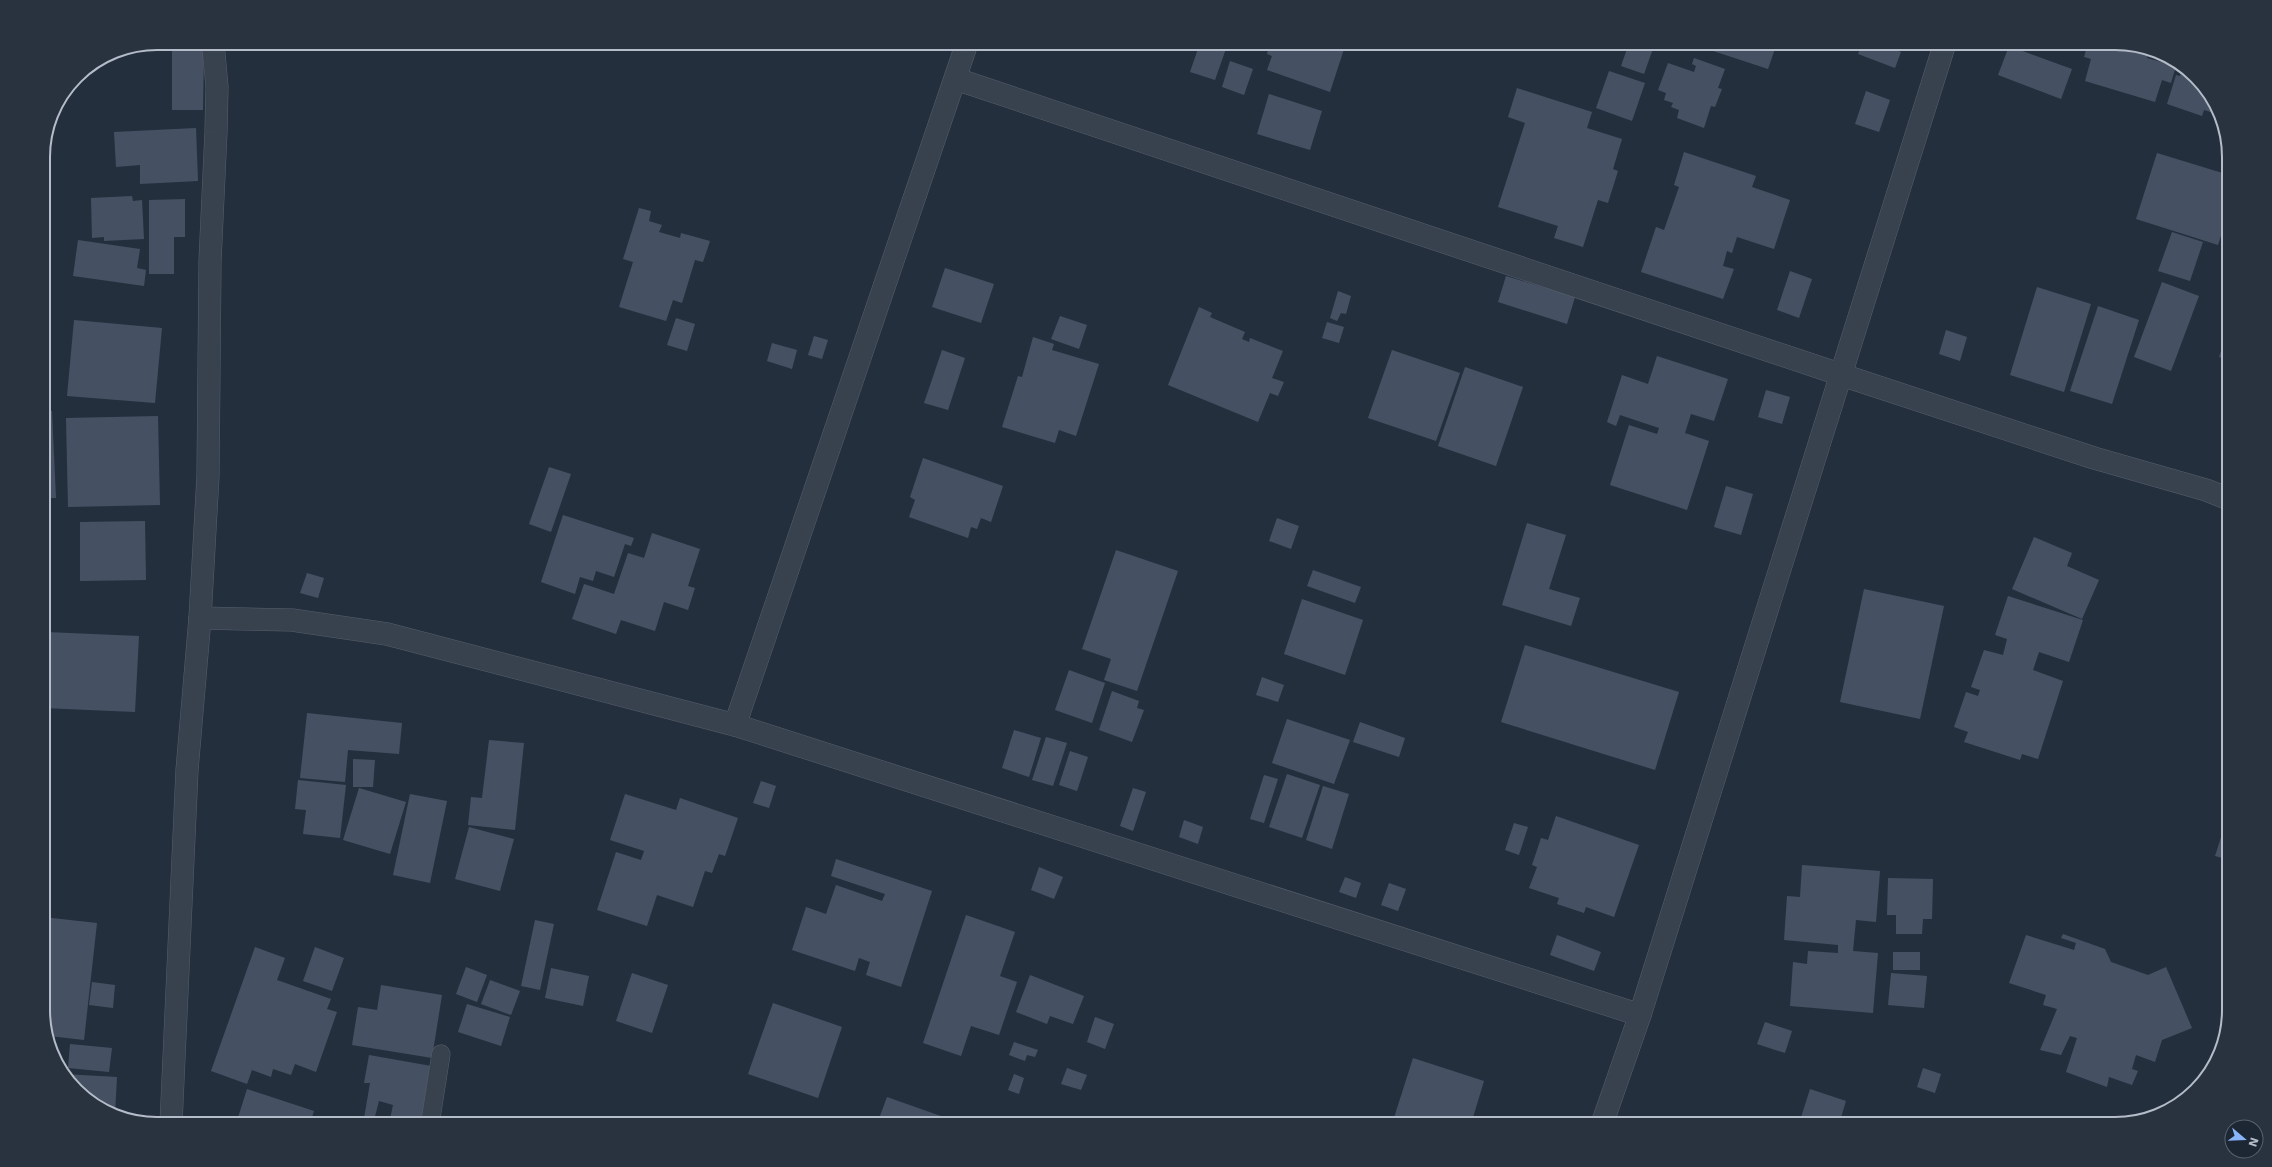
<svg xmlns="http://www.w3.org/2000/svg" width="2272" height="1167" viewBox="0 0 2272 1167" font-family="'DejaVu Sans',sans-serif">
  <rect width="100%" height="100%" fill="#242f3e"/>
  <!-- building -->
  <g fill="#455162">
    <path d="M 1200,43 L 1228,43 L 1215,80 L 1190,72 Z"/>
    <path d="M 1270,43 L 1346,43 L 1330,92 L 1267,70 L 1272,56 L 1267,54 Z"/>
    <path d="M 1418,43 L 1444,43 L 1441,51 Z"/>
    <path d="M 1629,43 L 1655,43 L 1644,74 L 1621,66 Z"/>
    <path d="M 1699,43 L 1777,43 L 1768,69 L 1698,46 Z"/>
    <path d="M 1862,43 L 1878,43 L 1901,52 L 1895,68 L 1858,54 Z"/>
    <path d="M 2088,43 L 2115,43 L 2149,51 L 2147,58 L 2176,66 L 2171,83 L 2162,80 L 2155,102 L 2085,81 L 2091,59 L 2084,57 Z"/>
    <path d="M 2009,46 L 2072,69 L 2061,99 L 1998,75 Z"/>
    <path d="M 172,48 L 204,49 L 203,110 L 172,110 Z"/>
    <path d="M 1694,58 L 1725,69 L 1718,88 L 1722,89 L 1715,107 L 1711,106 L 1704,128 L 1677,118 L 1679,110 L 1671,107 L 1673,103 L 1664,100 L 1666,93 L 1658,90 L 1668,63 L 1694,72 L 1696,66 L 1692,64 Z"/>
    <path d="M 1230,61 L 1253,69 L 1244,95 L 1222,87 Z"/>
    <path d="M 2182,69 L 2210,94 L 2217,114 L 2204,110 L 2202,116 L 2167,104 L 2176,75 L 2180,76 Z"/>
    <path d="M 1609,71 L 1645,83 L 1632,121 L 1596,108 Z"/>
    <path d="M 1517,88 L 1592,112 L 1587,128 L 1622,139 L 1613,169 L 1618,171 L 1608,203 L 1598,200 L 1583,247 L 1554,238 L 1558,226 L 1498,207 L 1525,123 L 1508,117 Z"/>
    <path d="M 1866,91 L 1890,100 L 1879,132 L 1855,124 Z"/>
    <path d="M 1269,94 L 1322,111 L 1310,150 L 1257,134 Z"/>
    <path d="M 2217,115 L 2218,118 L 2220,123 L 2215,122 Z"/>
    <path d="M 196,128 L 198,181 L 140,184 L 140,165 L 116,167 L 114,132 Z"/>
    <path d="M 1684,152 L 1756,176 L 1752,187 L 1790,200 L 1774,249 L 1737,237 L 1732,253 L 1727,251 L 1723,266 L 1734,269 L 1723,299 L 1641,272 L 1656,227 L 1664,230 L 1679,187 L 1674,185 Z"/>
    <path d="M 2157,153 L 2229,175 L 2229,211 L 2218,245 L 2136,219 Z"/>
    <path d="M 132,196 L 133,201 L 142,200 L 144,239 L 104,241 L 104,237 L 92,238 L 91,198 Z"/>
    <path d="M 185,199 L 185,237 L 174,237 L 174,274 L 149,274 L 149,200 Z"/>
    <path d="M 639,208 L 651,211 L 649,221 L 662,225 L 659,232 L 680,238 L 681,233 L 710,241 L 703,262 L 695,260 L 682,303 L 673,300 L 666,321 L 619,307 L 633,262 L 623,259 Z"/>
    <path d="M 2172,232 L 2203,242 L 2190,281 L 2158,271 Z"/>
    <path d="M 78,240 L 140,249 L 137,268 L 146,270 L 144,286 L 73,276 Z"/>
    <path d="M 945,268 L 994,284 L 981,323 L 932,307 Z"/>
    <path d="M 1790,271 L 1812,279 L 1799,318 L 1777,310 Z"/>
    <path d="M 1506,276 L 1575,297 L 1567,324 L 1498,302 Z"/>
    <path d="M 2162,282 L 2199,296 L 2171,371 L 2134,357 Z"/>
    <path d="M 2037,287 L 2091,304 L 2064,392 L 2010,375 Z"/>
    <path d="M 1338,291 L 1351,296 L 1346,314 L 1341,313 L 1337,321 L 1330,318 Z"/>
    <path d="M 2098,306 L 2139,320 L 2112,404 L 2070,391 Z"/>
    <path d="M 1199,307 L 1212,313 L 1210,317 L 1245,332 L 1242,339 L 1249,342 L 1250,338 L 1283,351 L 1272,378 L 1284,382 L 1278,396 L 1270,393 L 1258,422 L 1168,385 Z"/>
    <path d="M 1060,316 L 1087,325 L 1079,349 L 1051,339 Z"/>
    <path d="M 676,318 L 695,324 L 687,351 L 667,345 Z"/>
    <path d="M 74,320 L 162,328 L 155,403 L 67,396 Z"/>
    <path d="M 1327,322 L 1344,327 L 1339,343 L 1322,338 Z"/>
    <path d="M 2229,329 L 2229,360 L 2219,357 Z"/>
    <path d="M 1946,330 L 1967,337 L 1960,361 L 1939,354 Z"/>
    <path d="M 814,336 L 828,340 L 822,359 L 808,355 Z"/>
    <path d="M 1033,337 L 1054,344 L 1052,350 L 1099,364 L 1076,436 L 1059,430 L 1055,443 L 1002,427 L 1018,376 L 1022,377 Z"/>
    <path d="M 772,343 L 797,350 L 792,369 L 767,361 Z"/>
    <path d="M 942,350 L 965,358 L 948,410 L 924,403 Z"/>
    <path d="M 1392,350 L 1460,373 L 1436,441 L 1368,418 Z"/>
    <path d="M 1657,356 L 1728,379 L 1714,421 L 1691,414 L 1685,433 L 1709,441 L 1687,510 L 1610,485 L 1629,425 L 1657,434 L 1659,428 L 1620,415 L 1616,426 L 1607,422 L 1622,375 L 1648,384 Z"/>
    <path d="M 1465,367 L 1523,387 L 1496,466 L 1438,446 Z"/>
    <path d="M 1766,390 L 1790,397 L 1782,424 L 1758,417 Z"/>
    <path d="M 43,411 L 52,411 L 56,498 L 43,498 Z"/>
    <path d="M 158,416 L 160,505 L 68,507 L 66,418 Z"/>
    <path d="M 923,458 L 1003,486 L 991,522 L 981,518 L 977,529 L 971,527 L 968,538 L 909,517 L 915,500 L 910,497 Z"/>
    <path d="M 549,467 L 571,474 L 551,532 L 529,524 Z"/>
    <path d="M 1726,486 L 1753,494 L 1741,535 L 1714,527 Z"/>
    <path d="M 563,515 L 634,538 L 631,546 L 625,544 L 614,577 L 596,571 L 593,581 L 580,577 L 575,594 L 541,582 Z"/>
    <path d="M 1277,518 L 1299,526 L 1291,549 L 1269,541 Z"/>
    <path d="M 145,521 L 146,580 L 80,581 L 80,522 Z"/>
    <path d="M 1527,523 L 1566,535 L 1549,589 L 1580,598 L 1571,626 L 1502,605 Z"/>
    <path d="M 652,533 L 700,549 L 688,586 L 695,588 L 688,610 L 664,602 L 655,631 L 621,620 L 616,634 L 572,619 L 584,584 L 614,594 L 628,553 L 644,558 Z"/>
    <path d="M 2034,537 L 2072,553 L 2067,566 L 2099,580 L 2082,619 L 2012,589 Z"/>
    <path d="M 1116,550 L 1178,571 L 1137,691 L 1104,680 L 1111,659 L 1082,649 Z"/>
    <path d="M 1313,570 L 1361,587 L 1355,603 L 1307,586 Z"/>
    <path d="M 307,573 L 324,578 L 318,598 L 300,593 Z"/>
    <path d="M 1864,589 L 1944,606 L 1920,719 L 1840,702 Z"/>
    <path d="M 2008,596 L 2083,620 L 2069,662 L 2039,652 L 2033,670 L 2063,681 L 2038,759 L 2022,754 L 2020,760 L 1964,742 L 1968,732 L 1954,727 L 1966,692 L 1978,696 L 1980,690 L 1971,687 L 1984,650 L 2003,655 L 2007,639 L 1995,635 Z"/>
    <path d="M 1302,599 L 1363,620 L 1345,675 L 1284,654 Z"/>
    <path d="M 46,632 L 139,636 L 135,712 L 43,708 Z"/>
    <path d="M 1525,645 L 1679,692 L 1655,770 L 1501,722 Z"/>
    <path d="M 1069,670 L 1105,683 L 1092,723 L 1055,710 Z"/>
    <path d="M 1262,677 L 1284,685 L 1278,702 L 1256,695 Z"/>
    <path d="M 2228,678 L 2229,678 L 2229,700 L 2222,697 Z"/>
    <path d="M 1112,691 L 1139,701 L 1137,708 L 1144,710 L 1132,742 L 1099,730 Z"/>
    <path d="M 307,713 L 402,723 L 399,754 L 348,750 L 345,782 L 300,778 Z"/>
    <path d="M 1287,719 L 1350,740 L 1334,784 L 1272,763 Z"/>
    <path d="M 1360,722 L 1405,738 L 1399,757 L 1353,742 Z"/>
    <path d="M 1014,730 L 1041,738 L 1029,777 L 1002,768 Z"/>
    <path d="M 1046,737 L 1067,743 L 1053,786 L 1032,780 Z"/>
    <path d="M 489,740 L 524,743 L 515,830 L 468,825 L 471,797 L 482,798 Z"/>
    <path d="M 1070,751 L 1088,757 L 1077,791 L 1059,785 Z"/>
    <path d="M 353,759 L 375,760 L 373,787 L 353,787 Z"/>
    <path d="M 1287,774 L 1320,785 L 1302,838 L 1269,827 Z"/>
    <path d="M 1264,775 L 1278,779 L 1264,823 L 1250,819 Z"/>
    <path d="M 298,780 L 346,785 L 340,838 L 303,834 L 306,810 L 295,809 Z"/>
    <path d="M 761,781 L 776,786 L 769,808 L 753,803 Z"/>
    <path d="M 1323,786 L 1349,794 L 1332,849 L 1306,840 Z"/>
    <path d="M 359,788 L 406,802 L 390,854 L 343,840 Z"/>
    <path d="M 1133,788 L 1146,792 L 1133,831 L 1120,826 Z"/>
    <path d="M 410,794 L 447,801 L 430,883 L 393,875 Z"/>
    <path d="M 625,794 L 676,810 L 680,798 L 738,818 L 725,856 L 719,854 L 712,873 L 705,871 L 693,907 L 657,895 L 647,926 L 597,910 L 616,852 L 641,860 L 644,851 L 610,840 Z"/>
    <path d="M 1556,816 L 1639,845 L 1614,917 L 1586,907 L 1584,913 L 1557,904 L 1559,898 L 1529,888 L 1537,867 L 1532,865 L 1541,838 L 1548,840 Z"/>
    <path d="M 1184,820 L 1203,827 L 1198,844 L 1179,837 Z"/>
    <path d="M 1514,823 L 1528,827 L 1519,855 L 1505,850 Z"/>
    <path d="M 469,827 L 514,839 L 500,891 L 455,879 Z"/>
    <path d="M 2224,828 L 2229,830 L 2229,860 L 2215,856 Z"/>
    <path d="M 836,859 L 932,891 L 901,987 L 866,975 L 870,962 L 859,958 L 855,971 L 792,950 L 806,907 L 826,914 L 836,885 L 882,901 L 885,894 L 831,876 Z"/>
    <path d="M 1802,865 L 1880,871 L 1876,922 L 1856,920 L 1853,951 L 1878,953 L 1873,1013 L 1790,1006 L 1793,962 L 1807,964 L 1808,951 L 1838,953 L 1838,945 L 1784,940 L 1787,896 L 1800,897 Z"/>
    <path d="M 1039,867 L 1063,877 L 1054,899 L 1031,890 Z"/>
    <path d="M 1345,877 L 1361,883 L 1356,898 L 1339,892 Z"/>
    <path d="M 1888,878 L 1933,879 L 1932,919 L 1923,919 L 1922,934 L 1896,934 L 1896,915 L 1887,915 Z"/>
    <path d="M 1389,883 L 1406,889 L 1398,911 L 1381,905 Z"/>
    <path d="M 966,915 L 1015,932 L 1000,976 L 1017,982 L 999,1035 L 971,1026 L 961,1056 L 923,1043 Z"/>
    <path d="M 43,917 L 97,923 L 84,1040 L 49,1036 L 43,1018 Z"/>
    <path d="M 535,920 L 554,924 L 540,990 L 521,986 Z"/>
    <path d="M 2063,934 L 2105,949 L 2111,962 L 2148,975 L 2166,967 L 2192,1028 L 2162,1040 L 2155,1062 L 2136,1055 L 2132,1069 L 2138,1071 L 2132,1085 L 2109,1077 L 2107,1087 L 2066,1072 L 2077,1038 L 2070,1036 L 2061,1055 L 2040,1050 L 2057,1009 L 2043,1005 L 2046,995 L 2009,983 L 2026,935 L 2074,950 L 2076,943 L 2061,938 Z"/>
    <path d="M 1557,935 L 1601,952 L 1594,971 L 1550,955 Z"/>
    <path d="M 255,947 L 285,958 L 277,980 L 331,999 L 327,1009 L 337,1012 L 316,1072 L 295,1064 L 291,1075 L 273,1069 L 271,1077 L 252,1070 L 247,1084 L 211,1071 Z"/>
    <path d="M 315,947 L 344,958 L 332,991 L 303,981 Z"/>
    <rect x="1893" y="952" width="27" height="18"/>
    <path d="M 466,967 L 487,975 L 477,1002 L 456,994 Z"/>
    <path d="M 551,968 L 589,976 L 583,1006 L 545,998 Z"/>
    <path d="M 632,973 L 668,985 L 652,1033 L 616,1021 Z"/>
    <path d="M 1891,973 L 1927,976 L 1924,1008 L 1888,1005 Z"/>
    <path d="M 1030,975 L 1084,996 L 1073,1024 L 1050,1016 L 1047,1024 L 1016,1012 Z"/>
    <path d="M 490,980 L 520,991 L 511,1015 L 481,1004 Z"/>
    <path d="M 92,982 L 115,985 L 113,1008 L 89,1005 Z"/>
    <path d="M 381,985 L 442,995 L 432,1058 L 352,1045 L 358,1007 L 377,1010 Z"/>
    <path d="M 773,1003 L 842,1027 L 818,1098 L 748,1074 Z"/>
    <path d="M 467,1004 L 510,1017 L 501,1046 L 458,1032 Z"/>
    <path d="M 1095,1017 L 1114,1024 L 1105,1049 L 1087,1042 Z"/>
    <path d="M 1765,1022 L 1792,1031 L 1785,1053 L 1757,1044 Z"/>
    <path d="M 1014,1042 L 1038,1050 L 1035,1057 L 1027,1055 L 1025,1061 L 1009,1055 Z"/>
    <path d="M 70,1044 L 112,1048 L 109,1072 L 68,1068 Z"/>
    <path d="M 369,1055 L 437,1067 L 427,1124 L 389,1124 L 393,1105 L 379,1101 L 373,1124 L 363,1124 L 370,1083 L 364,1083 Z"/>
    <path d="M 1413,1058 L 1484,1081 L 1471,1124 L 1392,1124 Z"/>
    <path d="M 1067,1068 L 1087,1075 L 1081,1090 L 1061,1084 Z"/>
    <path d="M 1923,1068 L 1941,1074 L 1935,1093 L 1917,1087 Z"/>
    <path d="M 63,1074 L 117,1077 L 115,1114 L 106,1112 Z"/>
    <path d="M 1014,1074 L 1024,1078 L 1019,1094 L 1008,1090 Z"/>
    <path d="M 247,1089 L 314,1111 L 310,1124 L 236,1124 Z"/>
    <path d="M 1810,1089 L 1846,1101 L 1839,1124 L 1799,1124 Z"/>
    <path d="M 887,1097 L 955,1121 L 953,1124 L 877,1124 Z"/>
  </g>
  <g fill="none" stroke-linecap="round" stroke-linejoin="round">
    <!-- lane casing -->
    <g stroke="#565f6c" stroke-width="19">
      <path id="lane" d="M 430,1124 L 441,1054"/>
    </g>
    <!-- street casing -->
    <g stroke="#565f6c" stroke-width="23">
      <g id="street">
        <path d="M 956,79 L 1842,375 L 2094,458 L 2206,490 L 2229,499"/>
        <path d="M 200,618 L 292,620 L 387,634 L 735,725 L 1640,1015"/>
        <path d="M 735,725 L 967,43"/>
        <path d="M 171,1124 L 187,770 L 200,618 L 208,476 L 210,261 L 216,132 L 217,87 L 213,43"/>
        <path d="M 1602,1124 L 1640,1015 L 1945,43"/>
      </g>
    </g>
    <!-- lane -->
    <use href="#lane" stroke="#38414e" stroke-width="18"/>
    <!-- street -->
    <use href="#street" stroke="#38414e" stroke-width="22"/>
  </g>
  <!-- crop -->
  <path d="M0 0H2272V1167H0ZM157 50H2115A107 107 0 0 1 2222 157V1010A107 107 0 0 1 2115 1117H157A107 107 0 0 1 50 1010V157A107 107 0 0 1 157 50Z" fill="#29323f" fill-rule="evenodd"/>
  <path fill="none" stroke="#b4bcc9" stroke-width="2" d="M157 50H2115A107 107 0 0 1 2222 157V1010A107 107 0 0 1 2115 1117H157A107 107 0 0 1 50 1010V157A107 107 0 0 1 157 50Z"/>
  <!-- north arrow -->
  <g transform="translate(2244 1139) rotate(109)"><circle r="19" fill="#1d2633" stroke="#59626f"/>
  <path d="M0-3L7 15L0 10L-7 15Z" fill="#8ab4f8"/>
  <text y="-6" font-size="11" font-weight="bold" text-anchor="middle" fill="#b4bcc9">N</text>
  </g>
</svg>
